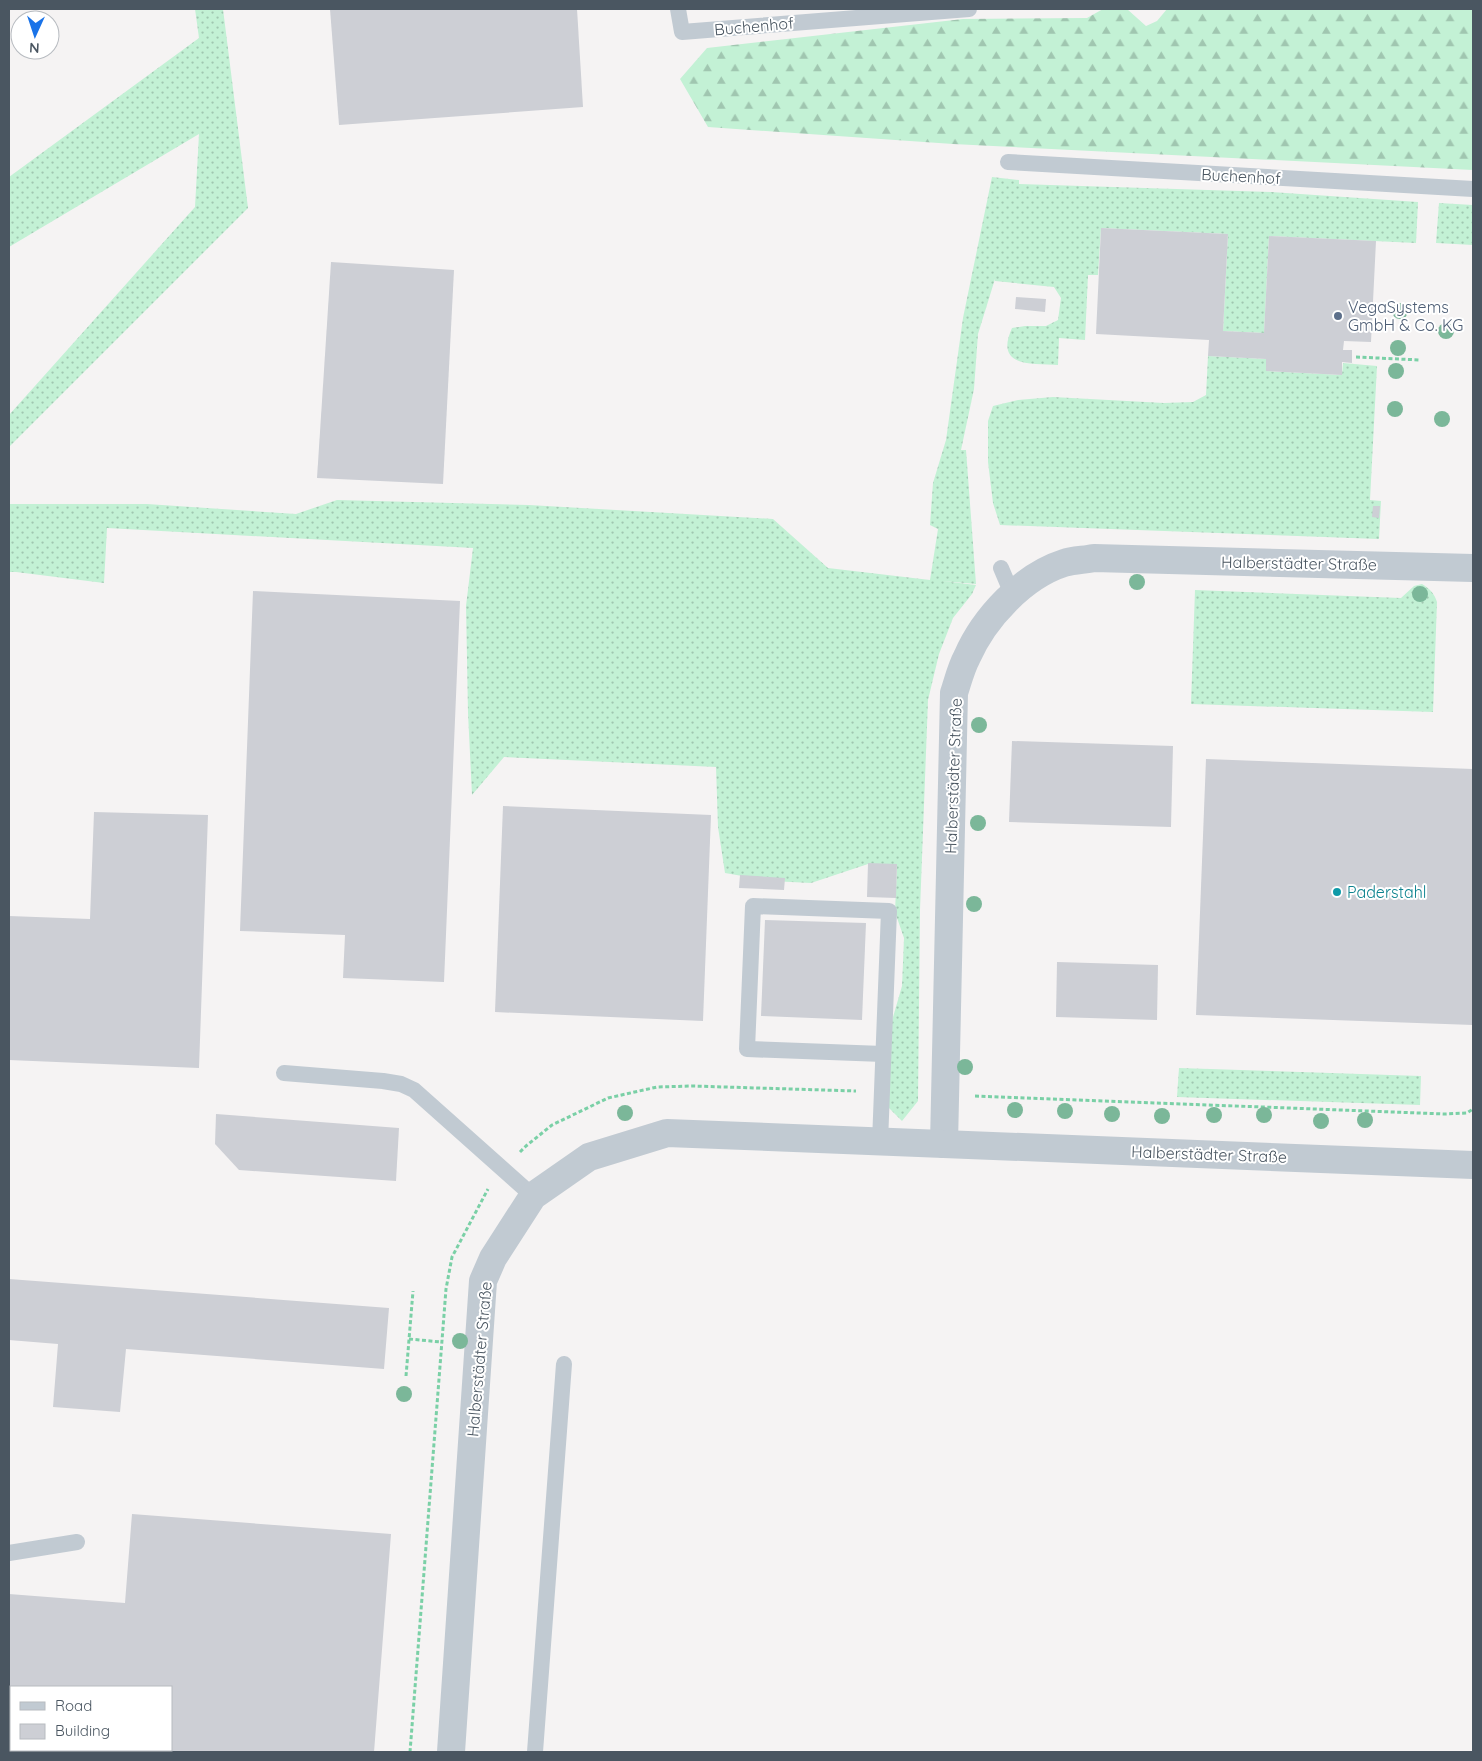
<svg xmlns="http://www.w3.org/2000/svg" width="1482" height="1761" viewBox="0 0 1482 1761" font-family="Quicksand,sans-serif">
  <defs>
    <pattern id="grass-dots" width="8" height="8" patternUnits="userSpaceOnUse" patternTransform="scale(1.25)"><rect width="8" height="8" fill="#c3f1d5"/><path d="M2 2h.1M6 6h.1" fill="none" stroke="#a0c6b0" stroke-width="1.8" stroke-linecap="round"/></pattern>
    <pattern id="forest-firs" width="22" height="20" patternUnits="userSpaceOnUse" patternTransform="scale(1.25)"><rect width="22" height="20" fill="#c3f1d5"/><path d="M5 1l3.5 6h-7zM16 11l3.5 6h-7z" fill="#a0c6b0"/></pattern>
  </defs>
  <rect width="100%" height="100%" fill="#f5f3f3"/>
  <!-- grass -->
  <g fill="url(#grass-dots)">
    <path d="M 195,9 L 223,9 L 248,208 L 9,447 L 9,415 L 195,207 L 199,134 L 9,247 L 9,177 L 199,38 Z"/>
    <path d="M 992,177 L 1019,180 L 1019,184 L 1271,192 L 1418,202 L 1416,243 L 1269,236 L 1264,333 L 1223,331 L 1228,234 L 1101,228 L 1098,275 L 1088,275 L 1085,340 L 1059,338 L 1058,365 C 1032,363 994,368 1012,328 L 1025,326 L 1046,326 L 1058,320 L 1061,298 L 1054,287 L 995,281 L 995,279 L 978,334 L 974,389 L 961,450 L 966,450 L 976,584 L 942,581 L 976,585 L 972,594 L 953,618 L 939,654 L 928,700 L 920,910 L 918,1101 L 902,1121 L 888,1107 L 891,1024 L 902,986 L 904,938 L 895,912 L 897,866 L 868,864 L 811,883 L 771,881 L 725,873 L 718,827 L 716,767 L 504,757 L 472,795 L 468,713 L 466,606 L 473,548 L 107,528 L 104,583 L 16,572 L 9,572 L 9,504 L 147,504 L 296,514 L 337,500 L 529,505 L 773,519 L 828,568 L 930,580 L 938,529 L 930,525 L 933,483 L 946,440 L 963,318 Z"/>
    <path d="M 1439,203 L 1473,205 L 1473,245 L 1436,243 Z"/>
    <path d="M 1208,356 L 1266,359 L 1266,371 L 1342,375 L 1343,363 L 1377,366 L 1370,500 L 1381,501 L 1379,539 L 1000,525 L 993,503 L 988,462 L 988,421 L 993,406 L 1018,400 L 1053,397 L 1164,403 L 1193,402 L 1206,395 Z"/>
    <path d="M 1422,584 C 1430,589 1434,593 1437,602 L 1433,712 L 1191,704 L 1195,590 L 1401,598 L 1414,586 Z"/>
    <path d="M 1179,1068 L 1421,1076 L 1420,1105 L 1177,1097 Z"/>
  </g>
  <!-- forest -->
  <path fill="url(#forest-firs)" d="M 1103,9 L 1127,9 L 1146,26 L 1157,21 L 1167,9 L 1473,9 L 1473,170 L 953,144 L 708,127 L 680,79 L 707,48 L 963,19 L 1087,18 Z"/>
  <!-- building -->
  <g fill="#cdcfd5" fill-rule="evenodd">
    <path d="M 330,9 L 577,9 L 583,107 L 339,125 Z"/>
    <path d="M 1101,228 L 1228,234 L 1223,331 L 1264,333 L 1269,236 L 1376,241 L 1371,342 L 1344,341 L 1343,350 L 1352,350 L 1352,363 L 1342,362 L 1342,375 L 1266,371 L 1266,359 L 1208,356 L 1209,340 L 1096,334 Z"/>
    <path d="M 331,262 L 454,270 L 443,484 L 317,478 Z"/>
    <path d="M 1016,297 L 1046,299 L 1045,312 L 1015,309 Z"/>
    <path d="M 1373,506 L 1380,506 L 1379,518 L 1372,517 Z"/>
    <path d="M 253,591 L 460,601 L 444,982 L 343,978 L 345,935 L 240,931 Z"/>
    <path d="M 1012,741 L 1173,746 L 1171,827 L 1009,822 Z"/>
    <path d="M 1206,759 L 1473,769 L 1473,1025 L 1196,1015 Z"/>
    <path d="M 503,806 L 711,815 L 703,1021 L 495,1012 Z"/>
    <path d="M 94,812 L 208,815 L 199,1068 L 9,1060 L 9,916 L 90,919 Z"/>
    <path d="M 868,863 L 897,864 L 896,898 L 867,897 Z"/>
    <path d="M 740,875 L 785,878 L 784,890 L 739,888 Z"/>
    <path d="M 765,920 L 866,923 L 862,1020 L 761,1016 Z"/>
    <path d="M 1057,962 L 1158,965 L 1157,1020 L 1056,1017 Z"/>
    <path d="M 216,1114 L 399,1128 L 396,1181 L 239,1170 L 215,1144 Z"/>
    <path d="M 9,1279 L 389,1308 L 384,1369 L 126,1349 L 120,1412 L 53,1407 L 58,1344 L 9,1340 Z"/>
    <path d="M 132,1514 L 391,1534 L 374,1752 L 9,1752 L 9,1594 L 125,1603 ZM 11,1687 L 171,1687 L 171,1750 L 11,1750 Z"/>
  </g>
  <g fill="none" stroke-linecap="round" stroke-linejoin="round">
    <!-- path -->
    <g stroke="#7ad0a6" stroke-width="3" stroke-dasharray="4 2.5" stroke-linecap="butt">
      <path d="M 1356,357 L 1420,360"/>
      <path d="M 975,1096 L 1444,1114 L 1467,1113 L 1473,1109"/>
      <path d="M 520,1152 L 526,1146 L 552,1125 L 608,1098 L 657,1087 L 692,1086 L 856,1091"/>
      <path d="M 409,1339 L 441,1342"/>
      <path d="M 406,1376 L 413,1291"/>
      <path d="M 410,1752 L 446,1289 L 452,1257 L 488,1189"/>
    </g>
    <!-- lane -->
    <g stroke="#c1cad2" stroke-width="16">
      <path d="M 678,9 L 682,32 L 969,9"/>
      <path d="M 1008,162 L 1473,189"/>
      <path d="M 1001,568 L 1012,594"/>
      <path d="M 284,1073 L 383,1081 L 401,1084 L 414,1090 L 533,1196"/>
      <path d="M 880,1142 L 889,911 L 753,906 L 747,1049 L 883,1054"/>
      <path d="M 9,1553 L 77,1542"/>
      <path d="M 535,1752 L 564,1364"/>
    </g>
    <!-- street -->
    <g stroke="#c1cad2" stroke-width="28">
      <path d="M 944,1144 L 954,693 C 958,681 961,668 967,657 C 984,618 1023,576 1064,563 C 1073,560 1084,560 1094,558 L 1473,568"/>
      <path d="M 451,1752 L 483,1281 L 493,1258 L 533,1196 L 589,1157 L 667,1133 L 1473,1165"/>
    </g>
  </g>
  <!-- trees -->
  <g fill="#7bb799">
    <circle cx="1400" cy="311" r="8"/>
    <circle cx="1446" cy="331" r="8"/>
    <circle cx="1398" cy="348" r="8"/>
    <circle cx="1396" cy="371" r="8"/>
    <circle cx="1395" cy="409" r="8"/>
    <circle cx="1442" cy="419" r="8"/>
    <circle cx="1137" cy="582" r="8"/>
    <circle cx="1420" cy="594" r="8"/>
    <circle cx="979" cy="725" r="8"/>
    <circle cx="978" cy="823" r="8"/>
    <circle cx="974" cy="904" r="8"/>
    <circle cx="965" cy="1067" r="8"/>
    <circle cx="1015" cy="1110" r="8"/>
    <circle cx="1065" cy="1111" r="8"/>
    <circle cx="625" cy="1113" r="8"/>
    <circle cx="1112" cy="1114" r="8"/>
    <circle cx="1214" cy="1115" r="8"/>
    <circle cx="1264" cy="1115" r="8"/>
    <circle cx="1162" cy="1116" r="8"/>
    <circle cx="1365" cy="1120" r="8"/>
    <circle cx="1321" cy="1121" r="8"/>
    <circle cx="460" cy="1341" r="8"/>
    <circle cx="404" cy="1394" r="8"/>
  </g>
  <!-- markers -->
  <circle fill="#5c6f8a" stroke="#fff" stroke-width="2" cx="1338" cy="316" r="5"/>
  <circle fill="#0f9aa8" stroke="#fff" stroke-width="2" cx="1337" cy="892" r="5"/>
  <g text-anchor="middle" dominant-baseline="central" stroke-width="4" stroke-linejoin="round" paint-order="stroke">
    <!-- street labels -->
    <g font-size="16" fill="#4a5661" stroke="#fff">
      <text transform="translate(754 26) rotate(-5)">Buchenhof</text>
      <text transform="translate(1241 176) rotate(3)">Buchenhof</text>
      <text transform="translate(1299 563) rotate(1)">Halberstädter Straße</text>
      <text transform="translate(953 776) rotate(-88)">Halberstädter Straße</text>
      <text transform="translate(1209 1154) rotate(2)">Halberstädter Straße</text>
      <text transform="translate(479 1359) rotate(-85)">Halberstädter Straße</text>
    </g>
    <!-- service labels -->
    <g font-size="16" fill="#4e5e75" stroke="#fff" text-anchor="start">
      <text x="1348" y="307">VegaSystems<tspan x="1348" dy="18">GmbH &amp; Co. KG</tspan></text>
    </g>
    <!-- culture labels -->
    <g font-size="16" fill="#0d838f" stroke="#fff" text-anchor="start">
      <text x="1347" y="892">Paderstahl</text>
    </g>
  </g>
  <!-- border -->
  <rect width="1482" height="1761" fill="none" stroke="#4a5661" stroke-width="20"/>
  <!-- legend -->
  <rect x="10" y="1686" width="162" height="65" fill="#ffffff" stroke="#b7bbc0"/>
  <rect x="20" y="1702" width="25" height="8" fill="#c1cad2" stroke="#b7bbc0"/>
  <text x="55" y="1711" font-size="15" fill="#4a5661">Road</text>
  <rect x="20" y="1724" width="25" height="15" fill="#cdcfd5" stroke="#b7bbc0"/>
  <text x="55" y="1736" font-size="15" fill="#4a5661">Building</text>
  <!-- north arrow -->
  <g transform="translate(35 35) rotate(183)"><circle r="24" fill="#ffffff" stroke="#b7bbc0"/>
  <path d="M0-4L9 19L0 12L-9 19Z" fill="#1a73e8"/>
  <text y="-8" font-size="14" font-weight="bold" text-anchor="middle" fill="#4a5661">N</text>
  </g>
</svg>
